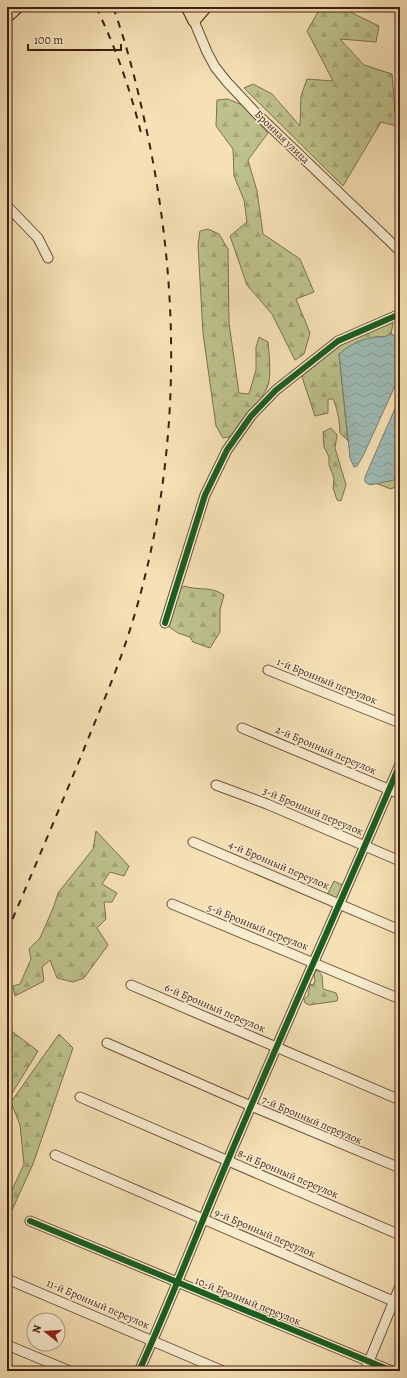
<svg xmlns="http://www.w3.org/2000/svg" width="407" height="1378" viewBox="0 0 407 1378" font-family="Alegreya,serif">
  <defs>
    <pattern id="forest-firs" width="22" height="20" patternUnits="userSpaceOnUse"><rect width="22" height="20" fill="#bdc28c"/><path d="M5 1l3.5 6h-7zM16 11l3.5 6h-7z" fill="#a4a678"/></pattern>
    <pattern id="wetland-marsh" width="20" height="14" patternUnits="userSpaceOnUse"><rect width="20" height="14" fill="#bdc28c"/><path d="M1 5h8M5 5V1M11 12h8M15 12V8" fill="none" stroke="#a4a678"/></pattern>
    <pattern id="park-tufts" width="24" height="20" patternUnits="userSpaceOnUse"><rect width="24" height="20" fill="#bdc28c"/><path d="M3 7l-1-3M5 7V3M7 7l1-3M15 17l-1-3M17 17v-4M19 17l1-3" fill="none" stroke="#a4a678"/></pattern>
    <pattern id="water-waves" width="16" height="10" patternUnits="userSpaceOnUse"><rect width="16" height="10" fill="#9ebcb6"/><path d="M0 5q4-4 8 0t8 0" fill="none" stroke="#89a19b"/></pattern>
  </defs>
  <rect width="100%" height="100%" fill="#f5e1b5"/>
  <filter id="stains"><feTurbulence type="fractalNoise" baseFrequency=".005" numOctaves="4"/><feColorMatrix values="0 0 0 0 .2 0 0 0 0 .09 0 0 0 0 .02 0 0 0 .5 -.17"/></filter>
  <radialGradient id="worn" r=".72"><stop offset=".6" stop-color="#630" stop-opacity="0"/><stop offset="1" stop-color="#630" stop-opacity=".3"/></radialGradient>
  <!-- forest -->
  <g fill="url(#forest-firs)" stroke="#7e704f">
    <path d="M 321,7 L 340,7 L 379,26 L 376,42 L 340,39 L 364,65 L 392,74 L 395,113 L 400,114 L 400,127 L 381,122 L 343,186 L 244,88 L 253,84 L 272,94 L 300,126 L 301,96 L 307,79 L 333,81 L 307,31 Z"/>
    <path d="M 228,99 L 242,105 L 268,133 L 248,160 L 257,191 L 263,234 L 300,259 L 314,292 L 296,299 L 310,333 L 304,354 L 295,360 L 272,314 L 247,285 L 230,236 L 247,222 L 244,200 L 234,176 L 233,149 L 216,126 L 217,100 Z"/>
    <path d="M 208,229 L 219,234 L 228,249 L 229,323 L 239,393 L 249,394 L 256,370 L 256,347 L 259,337 L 268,342 C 269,352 272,380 267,388 C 258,405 244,417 237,435 L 223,438 L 216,426 L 203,333 L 198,245 L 200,231 Z"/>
    <path d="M 387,321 L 393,324 L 391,334 L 386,337 L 375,337 L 339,354 L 348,441 L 340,433 C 340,423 337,407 333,399 L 328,399 L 328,413 L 315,416 L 301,374 L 337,347 Z"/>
    <path d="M 331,428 L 337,435 L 335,448 L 346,485 L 341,501 L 337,500 L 333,488 L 334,478 L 329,465 L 329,457 L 324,447 L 323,432 Z"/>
    <path d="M 184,586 C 200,591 211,586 224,595 L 220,610 L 220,632 L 210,648 L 193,642 L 190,637 L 178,633 L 168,626 L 172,615 L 175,593 Z"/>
    <path d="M 96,831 L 129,866 L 124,876 L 110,872 L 102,884 L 117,893 L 112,902 L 104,902 L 106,919 L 97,928 L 108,945 L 84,978 L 73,982 L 57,978 L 50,960 L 42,967 L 44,981 L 15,996 L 13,986 L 20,984 L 31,959 L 29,949 L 40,938 L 54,906 L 58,893 L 93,849 Z"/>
    <path d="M 317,970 C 324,974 322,981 323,989 L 336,993 L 338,998 L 337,1001 L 309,1005 L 305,1003 L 304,999 L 308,996 L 310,984 L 313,985 L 315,981 L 314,974 Z"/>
    <path d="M 10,1030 L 38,1051 L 8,1100 L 7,1032 Z"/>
    <path d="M 59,1034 L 73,1048 L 33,1164 L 7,1221 L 7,1201 L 24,1164 L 20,1125 L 11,1102 Z"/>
  </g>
  <!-- wetland -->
  <path fill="url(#wetland-marsh)" stroke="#7e704f" d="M 400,468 C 400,477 401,485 391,489 L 375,483 L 394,480 Z"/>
  <!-- park -->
  <path fill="url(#park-tufts)" stroke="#7e704f" d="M 334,881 L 345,886 L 339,900 L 327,895 Z"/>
  <!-- water -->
  <g fill="url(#water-waves)" stroke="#787d74">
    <path d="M 391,334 L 396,336 L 400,342 L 400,375 L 363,456 L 357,466 L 354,467 L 350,458 L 339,354 C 349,345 361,339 376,337 C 382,337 386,337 391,334 Z"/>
    <path d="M 400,397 L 400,468 L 394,480 L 370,485 L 365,482 L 365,477 Z"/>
  </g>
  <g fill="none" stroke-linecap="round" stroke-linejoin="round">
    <!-- minor casing -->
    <g stroke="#6d4f3b" stroke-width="11">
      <g id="minor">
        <path d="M 194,21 L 207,52 L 215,67 L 227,82 L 256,113 L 400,251"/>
        <path d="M 7,206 L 38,238 L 48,258"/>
        <path d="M 165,623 L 205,495 L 227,450 L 251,416 L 276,390 L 338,341 L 400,314"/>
        <path d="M 268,670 L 400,723"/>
        <path d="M 242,728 L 400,794"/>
        <path d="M 216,785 L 267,804 L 400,861"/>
        <path d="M 193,842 L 400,930"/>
        <path d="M 172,904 L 400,999"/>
        <path d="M 131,985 L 400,1100"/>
        <path d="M 107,1043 L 251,1106 L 400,1168"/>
        <path d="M 80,1097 L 400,1235"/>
        <path d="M 55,1155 L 400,1304"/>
        <path d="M 30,1221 L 392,1371"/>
        <path d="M 7,1279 L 223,1371"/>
        <path d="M 7,1345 L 70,1371"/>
        <path d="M 139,1371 C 171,1301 198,1230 228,1160 C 284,1027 344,896 400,764"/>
        <path d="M 365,1371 L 400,1286"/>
      </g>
    </g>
    <!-- major casing -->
    <g stroke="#401e12" stroke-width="13">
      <g id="major">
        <path d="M 187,7 L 194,21 L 206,7"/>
        <path d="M 7,17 L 18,7"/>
      </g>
    </g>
    <!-- minor -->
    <use href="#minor" stroke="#f8eccf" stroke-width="9"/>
    <!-- major -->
    <use href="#major" stroke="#f5e1b5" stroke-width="11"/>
    <!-- rail -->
    <g stroke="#401e12" stroke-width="2" stroke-dasharray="7 7" stroke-linecap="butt">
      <path d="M 96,7 C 116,48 130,89 141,133"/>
      <path d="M 7,932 C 33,871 59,810 84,749 C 98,714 114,678 126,642 C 181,477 183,301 147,132 C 138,90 128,48 113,7"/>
    </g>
    <!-- cycleway casing -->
    <g stroke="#f8eccf" stroke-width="8">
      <g id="cycleway">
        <path d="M 165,623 L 205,495 L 227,450 L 251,416 L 276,390 L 338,341 L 400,314"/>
        <path d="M 30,1221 L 392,1371"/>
        <path d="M 139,1371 C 171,1301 198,1230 228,1160 C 284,1027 344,896 400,764"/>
      </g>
    </g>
    <!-- cycleway -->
    <use href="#cycleway" stroke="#1b5e20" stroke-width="6"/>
  </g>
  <g text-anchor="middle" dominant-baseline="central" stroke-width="3" stroke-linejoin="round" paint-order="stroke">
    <!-- street labels -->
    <g font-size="11" fill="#401e12" stroke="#f8eccf">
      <text transform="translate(282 137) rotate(44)">Бронная улица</text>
      <text transform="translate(327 681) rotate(22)">1-й Бронный переулок</text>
      <text transform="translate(326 750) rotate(23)">2-й Бронный переулок</text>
      <text transform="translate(313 811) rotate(23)">3-й Бронный переулок</text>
      <text transform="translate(279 865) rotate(23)">4-й Бронный переулок</text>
      <text transform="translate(258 927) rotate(22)">5-й Бронный переулок</text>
      <text transform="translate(215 1008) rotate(23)">6-й Бронный переулок</text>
      <text transform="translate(312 1120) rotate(23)">7-й Бронный переулок</text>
      <text transform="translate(288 1174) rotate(23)">8-й Бронный переулок</text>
      <text transform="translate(265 1233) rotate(23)">9-й Бронный переулок</text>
      <text transform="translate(248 1301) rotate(22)">10-й Бронный переулок</text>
      <text transform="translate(98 1304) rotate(23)">11-й Бронный переулок</text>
    </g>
  </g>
  <!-- margin -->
  <rect width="407" height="1378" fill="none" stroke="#f5e1b5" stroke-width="24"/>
  <rect x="8" y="8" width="391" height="1362" fill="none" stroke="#401e12" stroke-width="2"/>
  <rect x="12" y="12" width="383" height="1354" fill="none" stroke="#401e12"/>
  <!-- north arrow -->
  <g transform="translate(46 1332) rotate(287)"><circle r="19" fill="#f8eccf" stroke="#ae9a83"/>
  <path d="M0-3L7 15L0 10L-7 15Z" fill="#8f2418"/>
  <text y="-6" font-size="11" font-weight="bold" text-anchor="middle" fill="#401e12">N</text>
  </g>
  <!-- scale -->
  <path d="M28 44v6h93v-6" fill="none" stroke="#401e12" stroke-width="2"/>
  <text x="34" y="44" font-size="12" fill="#401e12" stroke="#f8eccf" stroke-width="3" paint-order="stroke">100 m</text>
  <rect width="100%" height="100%" filter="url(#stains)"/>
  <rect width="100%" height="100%" fill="url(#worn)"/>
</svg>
